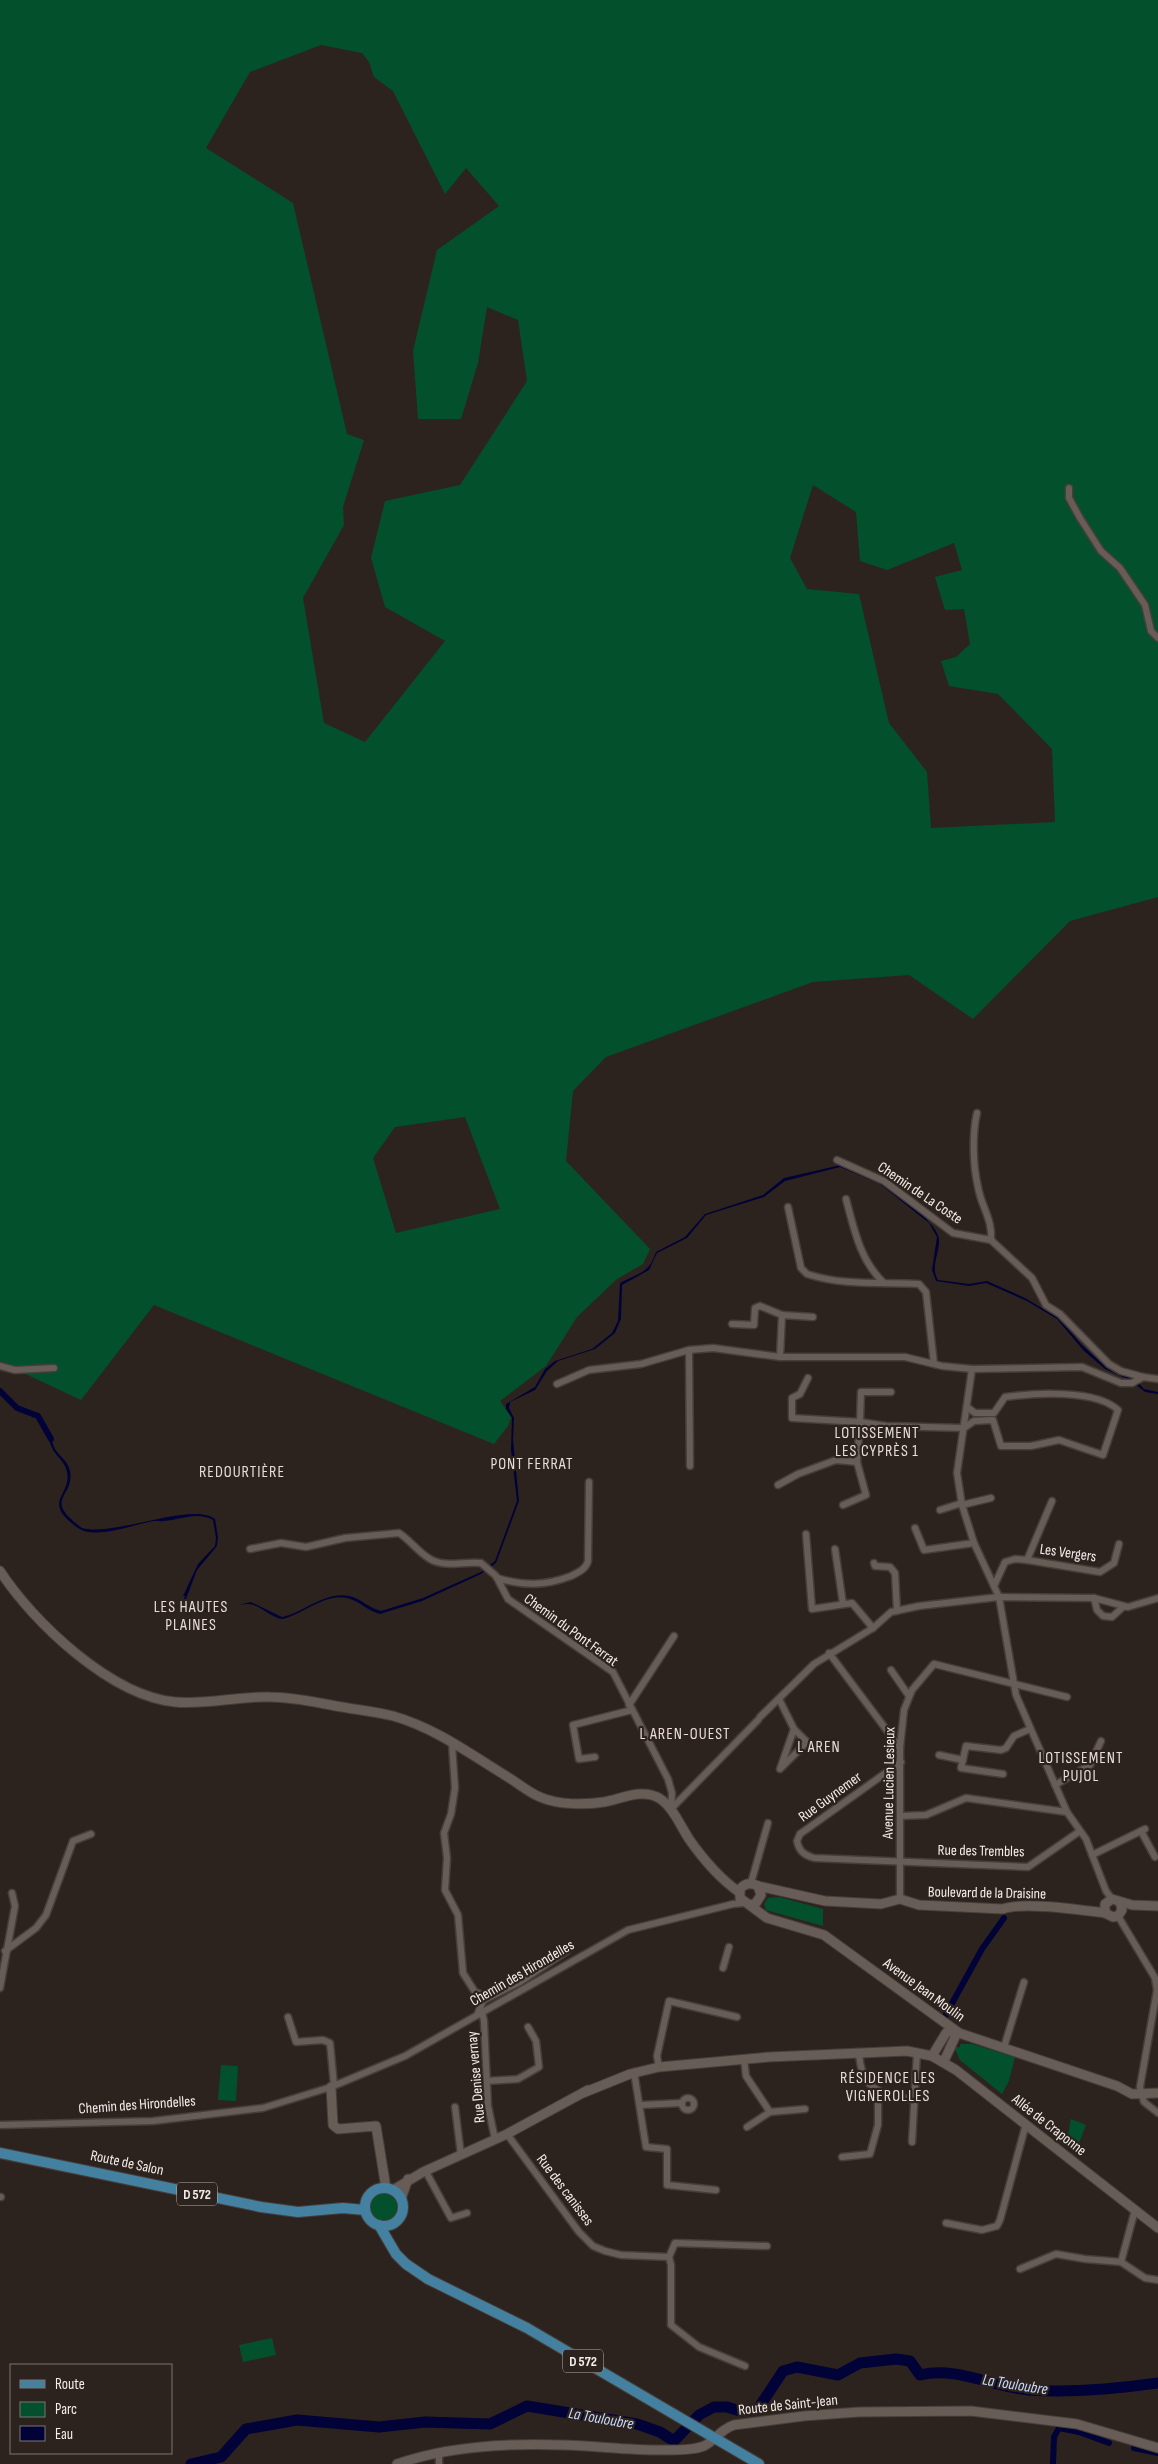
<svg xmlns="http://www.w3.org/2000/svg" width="1158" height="2464" viewBox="0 0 1158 2464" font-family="'Sofia Sans Condensed',sans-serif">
  <rect width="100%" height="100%" fill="#2d231e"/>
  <!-- green -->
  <g fill="#03502c" fill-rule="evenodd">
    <path d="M 0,0 L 1158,0 L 1158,897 L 1070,921 L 973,1019 L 909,975 L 813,982 L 606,1057 L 573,1091 L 566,1161 L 650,1249 L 643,1264 L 617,1279 L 577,1317 L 546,1366 L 500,1401 L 511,1417 L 508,1426 L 494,1444 L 154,1305 L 81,1400 L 0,1362 ZM 321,45 L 362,53 L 369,62 L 374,77 L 393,91 L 445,194 L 466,168 L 499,206 L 437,250 L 413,351 L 418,419 L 461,419 L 478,363 L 487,307 L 518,320 L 527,381 L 460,485 L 385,501 L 371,558 L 385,607 L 445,641 L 365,742 L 324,723 L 303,598 L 344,525 L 343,507 L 364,440 L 347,434 L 293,203 L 206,148 L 250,72 ZM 813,485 L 856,512 L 860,561 L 887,570 L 954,543 L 962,570 L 935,577 L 945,610 L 964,609 L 970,644 L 956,657 L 941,661 L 949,686 L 998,694 L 1052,749 L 1055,822 L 931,828 L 927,772 L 889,723 L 859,594 L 807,589 L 790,558 ZM 465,1117 L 500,1209 L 396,1233 L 373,1158 L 395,1127 Z"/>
    <path d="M 779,1897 L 823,1909 L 823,1926 L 766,1910 L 764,1904 L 768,1898 Z"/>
    <path d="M 960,2044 L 972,2044 L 1015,2057 L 1009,2081 L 1002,2094 L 960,2060 L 956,2051 L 954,2051 L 954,2047 L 960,2047 Z"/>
    <path d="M 221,2065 L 238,2066 L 236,2101 L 218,2100 Z"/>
    <path d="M 1071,2119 L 1086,2125 L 1076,2151 L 1066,2144 Z"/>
    <circle cx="383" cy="2207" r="14"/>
    <path d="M 272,2338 L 276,2355 L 243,2362 L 239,2345 Z"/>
  </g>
  <!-- water -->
  <path fill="#000238" d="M 841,1165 C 852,1169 863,1172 873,1178 C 888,1186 938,1222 939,1239 C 940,1253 930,1267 938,1280 L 969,1284 L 987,1281 L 1025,1298 L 1060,1319 L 1082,1345 L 1105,1366 L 1134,1378 L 1144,1389 L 1158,1392 L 1158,1394 L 1145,1392 L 1130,1380 L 1105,1369 L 1084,1351 L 1057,1319 L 1027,1301 L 986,1283 L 969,1286 L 936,1281 L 932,1270 L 937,1237 L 929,1223 L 880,1184 L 840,1167 L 785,1181 L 764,1197 L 706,1215 L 687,1238 L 657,1253 L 649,1270 L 622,1285 L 621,1319 L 615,1333 L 595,1349 L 558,1361 L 547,1371 L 535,1390 L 510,1402 L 509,1408 L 514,1418 L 513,1439 L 519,1501 L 496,1563 L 481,1574 L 422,1601 L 380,1614 C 368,1611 359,1601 347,1598 C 325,1593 303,1614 283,1619 C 270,1618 261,1604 247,1604 C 225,1605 209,1619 185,1607 L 183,1602 L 185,1596 L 183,1596 L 198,1564 L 215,1546 L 216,1538 L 213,1520 C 197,1511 180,1520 164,1521 C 159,1522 154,1520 149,1522 C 132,1525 94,1540 78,1528 C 40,1501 72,1496 67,1472 C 65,1462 58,1458 53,1450 C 49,1443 49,1434 45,1428 C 52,1433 51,1441 55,1449 C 60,1457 68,1461 70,1471 C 75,1498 41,1498 82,1528 C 115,1537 192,1501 215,1519 L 218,1537 L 217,1546 L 197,1570 L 186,1599 L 187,1606 L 217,1610 L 251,1602 L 282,1617 C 301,1614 325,1591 349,1596 C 360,1598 369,1608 381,1611 L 423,1598 L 481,1572 L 495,1561 L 517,1501 L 511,1449 L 512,1418 L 506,1409 L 506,1404 L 535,1387 L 545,1369 L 555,1361 L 592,1349 L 612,1333 L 618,1321 L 620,1283 C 638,1273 649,1274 656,1252 L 685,1237 L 705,1214 L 763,1195 L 784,1178 Z"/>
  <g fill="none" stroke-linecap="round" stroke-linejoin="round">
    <!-- canal -->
    <g stroke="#000238" stroke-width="6">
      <path d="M 0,1391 L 17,1408 L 38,1416 L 51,1439"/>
      <path d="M 945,2016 L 982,1949 L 1004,1918"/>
      <path d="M 1134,2448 L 1158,2453"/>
      <path d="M 1053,2464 L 1054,2437 L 1059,2428 L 1079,2432 L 1109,2443"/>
    </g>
    <!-- river -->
    <path stroke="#000238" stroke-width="11" d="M 191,2464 L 221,2457 L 246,2429 L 297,2420 L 379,2427 L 425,2422 L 490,2424 L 527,2406 L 637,2424 L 660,2432 L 674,2441 L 699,2415 L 714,2407 L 727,2407 L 740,2411 L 758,2409 L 783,2371 L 797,2367 L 838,2375 L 860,2363 L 896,2359 L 910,2361 L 920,2375 C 957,2366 992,2387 1029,2390 C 1072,2393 1115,2389 1158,2383"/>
    <!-- street casing -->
    <g stroke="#463e3a" stroke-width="9">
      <g id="street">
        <path d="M 1069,488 L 1069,498 L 1080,518 L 1101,551 L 1120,568 L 1145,605 L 1151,631 L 1158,638"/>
        <path d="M 977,1113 C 972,1134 973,1166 978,1187 C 981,1206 993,1220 991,1240"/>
        <path d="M 837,1160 L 884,1181 L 953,1233 L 991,1240 L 1032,1278 L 1046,1305 L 1060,1314 L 1109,1364 L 1121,1371 L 1143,1377"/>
        <path d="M 846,1199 C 854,1229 860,1260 883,1282"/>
        <path d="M 788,1207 L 801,1268 L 807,1274 C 843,1286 882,1282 919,1284 L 926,1292 L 934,1364"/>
        <path d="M 732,1324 L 754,1325 L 755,1308 L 760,1306 L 782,1315"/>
        <path d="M 689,1350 L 690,1466"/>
        <path d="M 780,1357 L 782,1315 L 813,1317"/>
        <path d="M 0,1366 L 15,1370 L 54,1368"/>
        <path d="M 972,1369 L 957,1473 L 962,1505 L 974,1543 L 999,1597 L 1016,1695 L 1067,1812 L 1086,1839 L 1106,1891 L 1112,1899"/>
        <path d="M 808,1378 L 800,1394 L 792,1398 L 792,1418 L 860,1422 L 861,1392 L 891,1392"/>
        <path d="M 557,1384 L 589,1370 L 641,1364 L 689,1350 L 713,1348 L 780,1357 L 905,1357 L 942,1366 L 972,1369 L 1082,1367 L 1121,1383 L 1132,1383 L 1143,1377 L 1158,1379"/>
        <path d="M 778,1485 L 798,1474 L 836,1460 L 857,1462"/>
        <path d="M 843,1505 L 866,1495 L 857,1462 L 860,1422 L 886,1426 L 964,1428 L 974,1421 L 993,1420 L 1001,1446 L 1031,1446 L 1059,1440 L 1103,1455 L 1118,1410 C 1096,1389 1034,1393 1005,1397 L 994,1413 L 975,1413 L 967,1407"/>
        <path d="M 962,1505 L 991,1498"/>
        <path d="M 940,1510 L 962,1503"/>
        <path d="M 915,1528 L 924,1550 L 974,1543"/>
        <path d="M 806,1534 L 812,1609 L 852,1603 L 873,1628"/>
        <path d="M 250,1549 L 281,1543 L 306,1547 L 345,1538 L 399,1533 C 410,1540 418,1552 430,1559 C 445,1568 464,1561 481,1563 L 496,1576 L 508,1599 L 613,1672 L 668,1779 L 672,1793 L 671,1809"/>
        <path d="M 835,1549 L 843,1604"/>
        <path d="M 1027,1560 L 1100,1572 L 1114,1563 L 1119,1544"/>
        <path d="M 874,1563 L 875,1566 L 890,1567 L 895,1573 L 897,1611"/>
        <path d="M 497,1578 C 524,1586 545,1586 571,1576 C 579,1572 586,1569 588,1561 L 589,1482"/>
        <path d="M 994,1586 L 1005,1562 L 1015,1559 L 1027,1560 L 1052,1501"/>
        <path d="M 1094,1598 L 1097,1610 L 1103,1616 L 1112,1617 L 1123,1607"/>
        <path d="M 829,1653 L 900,1748"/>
        <path d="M 891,1670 L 909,1696"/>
        <path d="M 779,1699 L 794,1729 L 780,1769 L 807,1742 L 794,1729"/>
        <path d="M 629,1705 L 674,1636"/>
        <path d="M 760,1717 L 814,1664 L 873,1628 L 891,1612 L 919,1606 L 999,1597 L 1094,1598 L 1128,1607 L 1158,1598"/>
        <path d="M 452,1744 L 455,1788 L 451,1814 L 444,1833 L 447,1858 L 445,1890 L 458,1915 L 463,1973 L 475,1992 L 485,1996 L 478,2013"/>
        <path d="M 939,1755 L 963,1760"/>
        <path d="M 595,1757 L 579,1759 L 573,1725 L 632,1710"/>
        <path d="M 901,1762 L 800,1834 L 797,1841 C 799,1851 804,1855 814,1858 L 1028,1867 L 1080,1831"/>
        <path d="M 1003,1774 L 961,1768 L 966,1746 L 1001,1750 L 1006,1748 L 1014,1736 L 1030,1729"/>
        <path d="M 1055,1785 L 1090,1765 L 1101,1741"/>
        <path d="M 671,1809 L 758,1720"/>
        <path d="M 901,1816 L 926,1815 L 966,1798 L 1067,1812"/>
        <path d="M 1141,1831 L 1155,1857"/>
        <path d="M 1092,1855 L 1145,1829"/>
        <path d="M 751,1883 L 768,1823"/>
        <path d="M 900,1899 L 900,1748 L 904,1710 L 912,1690 L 934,1664 L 1067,1697"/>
        <path d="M 1118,1916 L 1155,1978 L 1157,1990 L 1140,2087 L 1144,2102 L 1158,2113"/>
        <path d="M 5,1951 L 36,1928 L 46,1915 L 73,1841 L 91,1834"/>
        <path d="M 723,1968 L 729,1947"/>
        <path d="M 0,1988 L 15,1906 L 12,1893"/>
        <path d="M 484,2000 L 520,1982 L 567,1951"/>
        <path d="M 482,2012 L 484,2021 L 488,2106 L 495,2139"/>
        <path d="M 288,2017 L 296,2042 L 323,2040 L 330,2043 L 334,2085"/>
        <path d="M 1004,2047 L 1024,1982"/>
        <path d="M 859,2052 C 861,2092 881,2093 914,2100"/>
        <path d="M 744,2059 L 746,2076 L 770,2112 L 805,2109"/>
        <path d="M 659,2067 L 657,2056 L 669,2001 L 737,2017"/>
        <path d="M 634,2072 L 646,2147 L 667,2149 L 667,2185 L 716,2190"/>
        <path d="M 487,2081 L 518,2079 L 539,2067 L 536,2041 L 528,2027"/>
        <circle cx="688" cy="2104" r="6"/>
        <path d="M 641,2105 L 681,2103"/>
        <path d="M 455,2107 L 461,2155"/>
        <path d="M 0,2125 L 153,2121 L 263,2108 L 331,2087 L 405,2056 L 628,1930 L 733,1904 L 744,1903"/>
        <path d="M 747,2127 L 770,2112"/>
        <path d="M 507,2134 L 579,2232 L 593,2246 L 605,2251 L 621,2255 L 669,2257"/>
        <path d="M 912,2142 L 917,2053"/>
        <path d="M 842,2157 L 870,2154 L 878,2125 L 878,2092"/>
        <path d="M 425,2170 L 451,2218 L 467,2213"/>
        <path d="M 0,2197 L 1,2197"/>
        <path d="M 946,2223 L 982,2230 L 997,2226 L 1000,2220 L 1026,2124"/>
        <path d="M 669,2257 L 671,2265 L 671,2325 L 699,2347 L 745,2366"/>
        <path d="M 669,2257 L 675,2243 L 767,2246"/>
        <path d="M 1121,2262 L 1145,2278 L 1158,2280"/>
        <path d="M 1020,2269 L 1056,2254 L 1085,2259 L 1121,2262 L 1135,2210"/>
        <path d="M 439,2464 L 439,2453"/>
      </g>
    </g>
    <!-- secondary casing -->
    <g stroke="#463e3a" stroke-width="11">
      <g id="secondary">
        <path d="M 0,1571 C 33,1622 111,1696 175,1702 C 207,1705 238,1696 270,1697 C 294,1697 318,1703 342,1707 C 359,1710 377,1712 393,1716 C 436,1728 473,1756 511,1779 C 520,1785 530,1793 540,1797 C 558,1805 585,1805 604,1802 C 621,1799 642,1788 659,1798 C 673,1807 680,1825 689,1839 C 703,1859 719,1878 739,1892"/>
        <path d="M 758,1886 L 825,1901 L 881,1904 L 900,1899 L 919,1905 L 1003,1909 C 1023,1901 1082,1910 1105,1913 L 1113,1917 L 1118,1916 L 1122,1910 L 1120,1902"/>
        <path d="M 750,1905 L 756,1903 L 761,1895 L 758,1886 C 751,1882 745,1883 740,1889 L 740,1898 L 767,1918 L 824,1935 L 959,2033 L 1117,2086 L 1132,2094 L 1158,2093"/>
        <path d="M 1105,1913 L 1105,1904 L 1112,1899 L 1132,1905 L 1158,1906"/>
        <path d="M 932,2056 L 946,2033 L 953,2029"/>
        <path d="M 944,2061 L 955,2037 L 953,2029"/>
        <path d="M 331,2087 L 333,2125 L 338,2129 L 376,2126 L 386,2188"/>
        <path d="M 583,2093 L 630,2074 L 659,2067 L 769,2057 L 907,2051 L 932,2056 L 956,2070 L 1158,2228"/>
        <path d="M 393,2190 L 423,2172 L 507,2134 L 588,2090"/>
        <path d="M 401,2199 L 408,2179"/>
        <path d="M 397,2464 C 448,2446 510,2443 563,2445 C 599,2446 634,2451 670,2450 C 680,2450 694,2450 704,2446 C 715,2441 719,2430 734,2425 L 804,2416 L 859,2412 L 971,2411 L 1077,2424 L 1158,2448"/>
      </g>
    </g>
    <!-- primary casing -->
    <g stroke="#463e3a" stroke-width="12">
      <g id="primary">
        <path d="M 0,2153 L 261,2207 L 298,2212 L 343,2208 L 365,2210"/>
        <circle cx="384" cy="2207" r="19"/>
        <path d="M 379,2225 L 396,2254 L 406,2264 L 428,2279 L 527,2328 L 759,2464"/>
      </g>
    </g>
    <!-- street -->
    <use href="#street" stroke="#675c56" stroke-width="6"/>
    <!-- secondary -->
    <use href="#secondary" stroke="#675c56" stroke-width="9"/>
    <!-- primary -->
    <use href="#primary" stroke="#4481a0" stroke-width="10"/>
  </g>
  <g text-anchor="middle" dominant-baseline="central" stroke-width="4.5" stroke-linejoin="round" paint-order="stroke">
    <!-- shield labels -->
    <g fill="#2d231e" stroke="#b8b0ad" stroke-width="1">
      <rect x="177" y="2182.5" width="40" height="23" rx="4"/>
      <rect x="563" y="2349.5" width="40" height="23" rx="4"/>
    </g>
    <g font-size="14" font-weight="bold" fill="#f4edea">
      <text x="197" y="2194">D 572</text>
      <text x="583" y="2361">D 572</text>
    </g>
    <!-- street labels -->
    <g font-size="15" fill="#f4edea" stroke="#2d231e">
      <text transform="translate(920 1193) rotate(34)">Chemin de La Coste</text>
      <text transform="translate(1068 1553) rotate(8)">Les Vergers</text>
      <text transform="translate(571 1630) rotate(36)">Chemin du Pont Ferrat</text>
      <text transform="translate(889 1783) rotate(-89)">Avenue Lucien Lesieux</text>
      <text transform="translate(830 1797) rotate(-36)">Rue Guynemer</text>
      <text transform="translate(981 1851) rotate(1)">Rue des Trembles</text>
      <text transform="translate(987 1893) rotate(1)">Boulevard de la Draisine</text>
      <text transform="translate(522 1973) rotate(-30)">Chemin des Hirondelles</text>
      <text transform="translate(924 1990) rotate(36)">Avenue Jean Moulin</text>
      <text transform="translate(476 2077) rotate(-95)">Rue Denise vernay</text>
      <text transform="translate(137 2105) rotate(-4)">Chemin des Hirondelles</text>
      <text transform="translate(1049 2125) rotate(38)">Allée de Craponne</text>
      <text transform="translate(127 2163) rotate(12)">Route de Salon</text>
      <text transform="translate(565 2190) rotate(53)">Rue des canisses</text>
      <text transform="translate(788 2405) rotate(-6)">Route de Saint-Jean</text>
    </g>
    <!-- neighbourhood labels -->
    <g font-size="16" letter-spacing="1" fill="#eaddd6" stroke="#2d231e">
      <text x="877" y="1433">LOTISSEMENT<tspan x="877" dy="18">LES CYPRÈS 1</tspan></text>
      <text x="532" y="1464">PONT FERRAT</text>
      <text x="242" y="1472">REDOURTIÈRE</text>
      <text x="191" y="1607">LES HAUTES<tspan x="191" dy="18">PLAINES</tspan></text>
      <text x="685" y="1734">L AREN-OUEST</text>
      <text x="819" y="1747">L AREN</text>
      <text x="1081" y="1758">LOTISSEMENT<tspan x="1081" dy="18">PUJOL</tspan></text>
      <text x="888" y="2078">RÉSIDENCE LES<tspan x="888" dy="18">VIGNEROLLES</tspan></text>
    </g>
    <!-- water labels -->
    <g font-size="16" font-style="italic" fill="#c8dbff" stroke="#2d231e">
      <text transform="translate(1015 2385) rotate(9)">La Touloubre</text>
      <text transform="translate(601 2419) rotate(10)">La Touloubre</text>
    </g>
  </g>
  <!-- legend -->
  <rect x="10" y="2364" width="162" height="90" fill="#2d231e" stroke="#7d7470"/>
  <rect x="20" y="2380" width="25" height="8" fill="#4481a0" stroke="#7d7470"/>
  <text x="55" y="2389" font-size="15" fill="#f4edea">Route</text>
  <rect x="20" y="2402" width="25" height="15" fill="#03502c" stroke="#7d7470"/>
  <text x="55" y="2414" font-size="15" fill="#f4edea">Parc</text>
  <rect x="20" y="2426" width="25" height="15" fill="#000238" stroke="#7d7470"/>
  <text x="55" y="2439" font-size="15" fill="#f4edea">Eau</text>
</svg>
